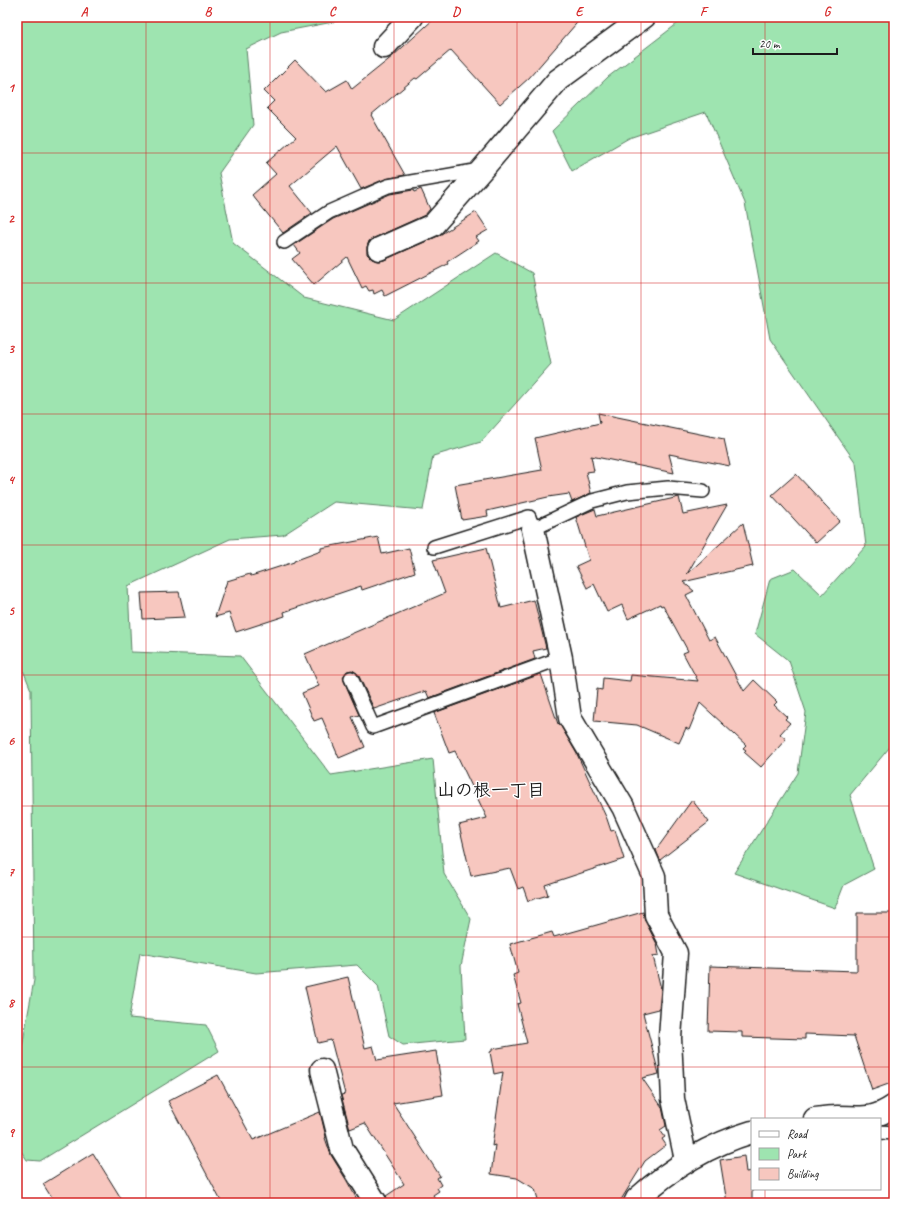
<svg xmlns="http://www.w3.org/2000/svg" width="911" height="1220" viewBox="0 0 911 1220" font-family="Caveat,'Klee One',sans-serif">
  <rect width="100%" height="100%" fill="#fff"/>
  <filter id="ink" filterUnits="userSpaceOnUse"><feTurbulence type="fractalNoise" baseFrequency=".025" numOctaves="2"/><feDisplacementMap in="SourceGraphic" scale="8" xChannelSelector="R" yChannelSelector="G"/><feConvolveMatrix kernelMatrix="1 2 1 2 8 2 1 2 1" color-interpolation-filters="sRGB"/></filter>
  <g filter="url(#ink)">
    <!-- green -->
    <g fill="#9ee4b0" stroke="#5d8066">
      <path d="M 19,17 L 359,17 L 281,32 L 246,49 L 253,125 L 219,173 L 233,243 L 304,298 L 394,320 L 496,253 L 532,273 L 551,364 L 481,442 L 433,456 L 423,510 L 334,502 L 283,535 L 230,539 L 128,586 L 131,652 L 240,656 L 331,775 L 433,759 L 444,874 L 471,919 L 461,966 L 465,1039 L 403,1045 L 389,1036 L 378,986 L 357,965 L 256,973 L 140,953 L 129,1018 L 206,1025 L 219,1051 L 40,1161 L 27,1160 L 17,1145 L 17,1075 L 34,980 L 31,690 L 17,655 L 17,29 Z"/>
      <path d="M 686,17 L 894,17 L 894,742 L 850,795 L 874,869 L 844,885 L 835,908 L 734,873 L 798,773 L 806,712 L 789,661 L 755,634 L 770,579 L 795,569 L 822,595 L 866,546 L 856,463 L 770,339 L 745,203 L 706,112 L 629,138 L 572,171 L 552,131 L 608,77 Z"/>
    </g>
    <!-- building -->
    <g fill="#f7c7bf" stroke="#1c1c1c">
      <path d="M 436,17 L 582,17 L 529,78 L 500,104 L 451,50 L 417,79 L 415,78 L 371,115 L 405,175 L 385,179 L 361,189 L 337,146 L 290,186 L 312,213 L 283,233 L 252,195 L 276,174 L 266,163 L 296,137 L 267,108 L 274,101 L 264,91 L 295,60 L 326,92 L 347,80 L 352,89 L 393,56 Z"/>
      <path d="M 421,189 L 430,209 L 425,215 L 374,238 L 369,241 L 367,247 L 367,254 L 372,259 L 378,261 L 384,260 L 438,236 L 476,212 L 488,230 L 476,237 L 479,241 L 447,262 L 448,264 L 385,296 L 382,290 L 374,294 L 373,290 L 369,291 L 366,286 L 362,288 L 347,257 L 314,285 L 292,259 L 300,253 L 294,245 L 333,219 L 390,194 L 413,190 L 414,192 Z"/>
      <path d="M 598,413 L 724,439 L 730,466 L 669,454 L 674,473 L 591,456 L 594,471 L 586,472 L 591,493 L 572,502 L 569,494 L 548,497 L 487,511 L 488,516 L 462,520 L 455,485 L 542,470 L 535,438 L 600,423 Z"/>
      <path d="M 796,474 L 840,521 L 816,543 L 772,495 Z"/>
      <path d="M 679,497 L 683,514 L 727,505 L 687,574 L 743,523 L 753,566 L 683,582 L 694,591 L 686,595 L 709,640 L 715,637 L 744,691 L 754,680 L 777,702 L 774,705 L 787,717 L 785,719 L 790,723 L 780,734 L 786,739 L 761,767 L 744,752 L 746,750 L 743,748 L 746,745 L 700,703 L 689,730 L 686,728 L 679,743 L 637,725 L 594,721 L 597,689 L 602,690 L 603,678 L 630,681 L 631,675 L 698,681 L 683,653 L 688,651 L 663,605 L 661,606 L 660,604 L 628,619 L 622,605 L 607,612 L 594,584 L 587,588 L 576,566 L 589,560 L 576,517 L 595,509 L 597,516 Z"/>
      <path d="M 378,537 L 382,554 L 409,548 L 415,572 L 362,590 L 361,586 L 284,612 L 285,616 L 236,632 L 229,613 L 215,617 L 227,581 L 250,574 L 251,576 L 294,562 L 294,561 L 321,551 L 321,548 Z"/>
      <path d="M 486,548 L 501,608 L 534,600 L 546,648 L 533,651 L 535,659 L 429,698 L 426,691 L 374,709 L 358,674 L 352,670 L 347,671 L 343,677 L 344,681 L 359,715 L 352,717 L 365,747 L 339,758 L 322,718 L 314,721 L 302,693 L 319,686 L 305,654 L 445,593 L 433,560 Z"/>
      <path d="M 179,592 L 185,617 L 143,619 L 141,593 Z"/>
      <path d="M 541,674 L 558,724 L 559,723 L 577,754 L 607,819 L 611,831 L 615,830 L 624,859 L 545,885 L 548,895 L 528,901 L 523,887 L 518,889 L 510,868 L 471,876 L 459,825 L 487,818 L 455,751 L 449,753 L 434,713 Z"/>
      <path d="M 692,800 L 709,822 L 660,860 L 656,850 Z"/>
      <path d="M 643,912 L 645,921 L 657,944 L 659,955 L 653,956 L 661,989 L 659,1009 L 643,1013 L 659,1074 L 642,1078 L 662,1107 L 666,1126 L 660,1130 L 665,1137 L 662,1139 L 666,1145 L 645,1161 L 619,1203 L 539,1203 L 535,1189 L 517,1178 L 491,1174 L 495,1145 L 492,1146 L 503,1072 L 494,1074 L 490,1052 L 492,1051 L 492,1049 L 527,1043 L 517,1004 L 521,1003 L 513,975 L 518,973 L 510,944 L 552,932 L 554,937 Z"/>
      <path d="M 857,913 L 894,913 L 894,1082 L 872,1090 L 854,1036 L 805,1034 L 805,1039 L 742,1037 L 742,1032 L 708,1031 L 710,966 L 857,971 Z"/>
      <path d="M 348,977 L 365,1048 L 373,1046 L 377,1060 L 436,1051 L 443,1095 L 393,1103 L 440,1176 L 437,1178 L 441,1185 L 437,1188 L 439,1191 L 433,1195 L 438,1203 L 388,1203 L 386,1196 L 404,1184 L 365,1123 L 350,1129 L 341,1095 L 345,1094 L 331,1040 L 318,1043 L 305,987 Z"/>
      <path d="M 218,1075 L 253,1140 L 320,1112 L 326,1137 L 325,1138 L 331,1155 L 347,1181 L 359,1203 L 222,1203 L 168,1101 Z"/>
      <path d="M 93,1153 L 124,1203 L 55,1203 L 43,1184 Z"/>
      <path d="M 744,1156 L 746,1172 L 752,1171 L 752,1203 L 727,1203 L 720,1160 Z"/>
    </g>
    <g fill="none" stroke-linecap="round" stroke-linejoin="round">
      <!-- service casing -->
      <g stroke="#1c1c1c" stroke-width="16">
        <g id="service">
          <path d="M 284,242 L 329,212 L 388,186 L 480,170"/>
          <path d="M 434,547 L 529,517 L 533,529 L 592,501 L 627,492 L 668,488 L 703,491"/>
          <path d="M 351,678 L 373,727 L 561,658"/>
          <path d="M 880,1132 L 894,1133"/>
        </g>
      </g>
      <!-- minor casing -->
      <g stroke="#1c1c1c" stroke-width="25">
        <g id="minor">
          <path d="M 384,47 L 412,17"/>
          <path d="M 379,249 L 433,225 L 485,166 L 558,80 L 644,17"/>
          <path d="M 533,529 L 561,658 L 570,718 L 623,807 L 654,876 L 656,915 L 676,953 L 670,1038 L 673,1099 L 686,1160"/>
          <path d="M 322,1070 L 342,1149 L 376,1203"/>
          <path d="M 815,1119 C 822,1118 829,1117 837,1117 C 861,1117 872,1121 894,1106"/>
          <path d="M 635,1203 L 637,1199 C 670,1169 708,1145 752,1132"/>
        </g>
      </g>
      <!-- service -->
      <use href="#service" stroke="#fff" stroke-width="13"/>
      <!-- minor -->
      <use href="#minor" stroke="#fff" stroke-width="22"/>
    </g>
  </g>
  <!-- grid -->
  <path fill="none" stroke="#d62828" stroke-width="1" stroke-opacity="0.55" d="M 146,17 L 146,1203M 270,17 L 270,1203M 394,17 L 394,1203M 517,17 L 517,1203M 641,17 L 641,1203M 765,17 L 765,1119M 17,153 L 894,153M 17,283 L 894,283M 17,414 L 894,414M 17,545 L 894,545M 17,675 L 894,675M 17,806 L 894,806M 17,937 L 894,937M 17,1067 L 894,1067M 765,1189 L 765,1203"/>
  <g text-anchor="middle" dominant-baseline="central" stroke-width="3" stroke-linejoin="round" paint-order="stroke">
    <!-- neighbourhood labels -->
    <g font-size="18" font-weight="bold" fill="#1c1c1c" stroke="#fff">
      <text x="491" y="790">山の根一丁目</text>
    </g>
  </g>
  <!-- margin -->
  <rect width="911" height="1220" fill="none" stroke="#fff" stroke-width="44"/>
  <!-- legend -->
  <rect x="751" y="1118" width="130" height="72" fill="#ffffff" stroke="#a4a4a4"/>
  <rect x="759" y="1131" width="20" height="6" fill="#ffffff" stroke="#a4a4a4"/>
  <text x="787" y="1138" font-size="12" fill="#1c1c1c">Road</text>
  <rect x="759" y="1148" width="20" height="12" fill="#9ee4b0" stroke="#a4a4a4"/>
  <text x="787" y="1158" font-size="12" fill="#1c1c1c">Park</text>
  <rect x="759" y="1168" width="20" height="12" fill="#f7c7bf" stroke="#a4a4a4"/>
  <text x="787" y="1178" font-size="12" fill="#1c1c1c">Building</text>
  <!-- scale -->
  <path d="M753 48v6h84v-6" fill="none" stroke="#1c1c1c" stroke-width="2"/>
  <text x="759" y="48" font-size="12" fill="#1c1c1c" stroke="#ffffff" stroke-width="3" paint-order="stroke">20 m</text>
  <rect x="22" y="22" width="867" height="1176" fill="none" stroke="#d62828" stroke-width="1.5"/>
  <g font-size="13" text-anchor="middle" font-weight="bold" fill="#d62828">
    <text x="84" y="16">A</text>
    <text x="208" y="16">B</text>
    <text x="332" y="16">C</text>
    <text x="456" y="16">D</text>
    <text x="579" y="16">E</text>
    <text x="703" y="16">F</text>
    <text x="827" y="16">G</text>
    <text x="11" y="92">1</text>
    <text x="11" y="223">2</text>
    <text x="11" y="353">3</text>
    <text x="11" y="484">4</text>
    <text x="11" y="615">5</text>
    <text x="11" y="745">6</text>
    <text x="11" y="876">7</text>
    <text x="11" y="1007">8</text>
    <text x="11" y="1137">9</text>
  </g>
</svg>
